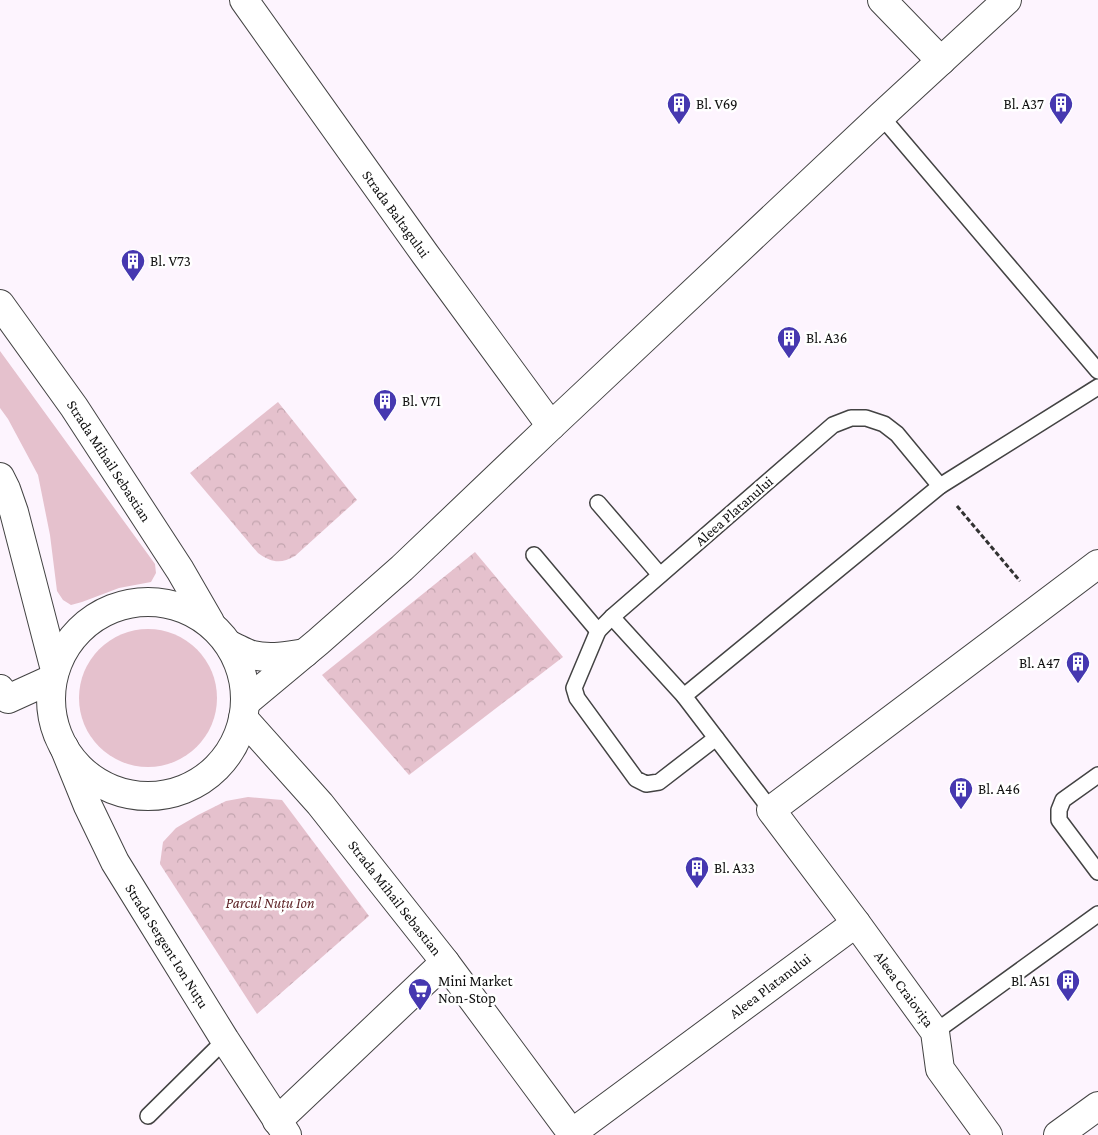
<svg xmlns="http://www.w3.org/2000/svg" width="1098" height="1135" viewBox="0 0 1098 1135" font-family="'Crimson Pro',serif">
  <defs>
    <pattern id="park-crowns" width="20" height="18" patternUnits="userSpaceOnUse" patternTransform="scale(1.25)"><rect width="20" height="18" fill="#e5c1cd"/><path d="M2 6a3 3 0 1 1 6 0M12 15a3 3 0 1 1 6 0" fill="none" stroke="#c3a5af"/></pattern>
  </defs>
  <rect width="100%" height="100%" fill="#fdf4fe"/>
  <!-- grass -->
  <g fill="#e5c1cd">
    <path d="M 0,351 L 155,564 L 156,573 L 151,582 L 119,588 L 82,602 L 71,605 L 63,600 L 57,591 L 50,535 L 38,475 L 8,419 L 0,408 Z"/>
    <circle cx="148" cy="698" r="69"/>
  </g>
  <!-- park -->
  <g fill="url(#park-crowns)">
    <path d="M 278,402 L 357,500 L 295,556 C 281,564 272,563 258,553 L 190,473 Z"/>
    <path d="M 475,552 L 563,657 L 409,775 L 322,675 Z"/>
    <path d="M 248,797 L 282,800 L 369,916 L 257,1014 L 160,864 L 163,842 L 176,828 L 198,815 L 226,801 Z"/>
  </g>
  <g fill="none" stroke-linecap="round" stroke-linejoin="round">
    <!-- service casing -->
    <g stroke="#434343" stroke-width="18">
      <g id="service">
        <path d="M 881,116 L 1098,371"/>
        <path d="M 598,503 L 660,575"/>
        <path d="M 534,555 L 598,631"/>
        <path d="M 612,617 L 684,696 L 771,810"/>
        <path d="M 684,696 L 940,486 L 1098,387"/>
        <path d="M 716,738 L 659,782 L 646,784 L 636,779 L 577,698 L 574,688 L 598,631 L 612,617 L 833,425 L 851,418 L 866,418 L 884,424 L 897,434 L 940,486"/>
        <path d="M 1098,775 L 1063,800 L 1059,810 L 1059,820 L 1098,872"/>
        <path d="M 935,1032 L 1098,914"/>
        <path d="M 148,1116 L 225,1040"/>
      </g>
    </g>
    <!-- minor casing -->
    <g stroke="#434343" stroke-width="30">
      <g id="minor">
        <path d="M 244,0 L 425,254 L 551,426"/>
        <path d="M 882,0 L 941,61"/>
        <path d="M 0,689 L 8,699 L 52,679"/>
        <path d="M 64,747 L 88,806 L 115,862 L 225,1040 L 287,1135"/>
        <path d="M 572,1133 L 856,923"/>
        <path d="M 988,1135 L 940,1069 L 935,1032 L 856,923 L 771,810 L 1098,564"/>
        <path d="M 1058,1135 L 1098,1106"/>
      </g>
    </g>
    <!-- tertiary casing -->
    <g stroke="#434343" stroke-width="30">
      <g id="tertiary">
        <path d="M 0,304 L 74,407 L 180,570 L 210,622"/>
        <path d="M 0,477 L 6,489 L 14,512 L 55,670"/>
        <circle cx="148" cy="699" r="97"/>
        <path d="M 230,645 C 237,648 245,653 252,655 C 270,659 288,656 305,653"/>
        <path d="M 246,702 L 318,642 L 402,568 L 551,426 L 881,116 L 1007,0"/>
        <path d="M 243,718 L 320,804 L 445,962 L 573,1135"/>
        <path d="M 277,1121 L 445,962"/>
      </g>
    </g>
    <!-- path -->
    <path stroke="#323232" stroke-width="3" stroke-dasharray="5 2.5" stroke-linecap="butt" d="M 957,506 L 1020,581"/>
    <!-- service -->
    <use href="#service" stroke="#fff" stroke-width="15"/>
    <!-- minor -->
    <use href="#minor" stroke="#fff" stroke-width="28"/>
    <!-- tertiary -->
    <use href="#tertiary" stroke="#fff" stroke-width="28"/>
  </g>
  <!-- icons -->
  <defs>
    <g id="building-pin" transform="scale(1.25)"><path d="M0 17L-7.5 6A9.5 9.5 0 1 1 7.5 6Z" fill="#4638b0" stroke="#fff"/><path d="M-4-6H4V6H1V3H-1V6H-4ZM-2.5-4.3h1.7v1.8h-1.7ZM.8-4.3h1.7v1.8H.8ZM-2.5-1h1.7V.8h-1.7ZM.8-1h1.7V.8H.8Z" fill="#fff"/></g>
    <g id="supermarket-pin" transform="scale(1.25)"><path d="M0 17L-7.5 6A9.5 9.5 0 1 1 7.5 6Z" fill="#4638b0" stroke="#fff"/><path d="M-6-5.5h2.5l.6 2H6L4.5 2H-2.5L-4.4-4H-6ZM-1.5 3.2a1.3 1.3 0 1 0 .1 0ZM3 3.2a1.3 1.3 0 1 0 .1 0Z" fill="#fff"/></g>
  </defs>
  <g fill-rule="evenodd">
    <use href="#building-pin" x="679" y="104"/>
    <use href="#building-pin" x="1061" y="104"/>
    <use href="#building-pin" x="133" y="261"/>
    <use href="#building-pin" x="789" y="338"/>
    <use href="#building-pin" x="385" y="401"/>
    <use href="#building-pin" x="1078" y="663"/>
    <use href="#building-pin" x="961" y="789"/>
    <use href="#building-pin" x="697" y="868"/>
    <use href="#building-pin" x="1068" y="981"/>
    <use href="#supermarket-pin" x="420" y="990"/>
  </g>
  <g text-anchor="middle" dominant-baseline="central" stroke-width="5" stroke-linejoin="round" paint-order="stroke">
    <!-- poi labels -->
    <g font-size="15" fill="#101010" stroke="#fff" text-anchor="start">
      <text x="696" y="104">Bl. V69</text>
      <text x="1044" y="104" text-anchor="end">Bl. A37</text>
      <text x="150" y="261">Bl. V73</text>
      <text x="806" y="338">Bl. A36</text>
      <text x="402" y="401">Bl. V71</text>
      <text x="1060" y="663" text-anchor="end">Bl. A47</text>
      <text x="978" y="789">Bl. A46</text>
      <text x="714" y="868">Bl. A33</text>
      <text x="438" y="981">Mini Market<tspan x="438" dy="17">Non-Stop</tspan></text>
      <text x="1050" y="981" text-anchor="end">Bl. A51</text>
    </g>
    <!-- street labels -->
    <g font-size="15" fill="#101010" stroke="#fff">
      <text transform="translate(396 214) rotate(54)">Strada Baltagului</text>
      <text transform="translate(109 461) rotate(57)">Strada Mihail Sebastian</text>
      <text transform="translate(734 511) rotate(-41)">Aleea Platanului</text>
      <text transform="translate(395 898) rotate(52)">Strada Mihail Sebastian</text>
      <text transform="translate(167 946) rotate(58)">Strada Sergent Ion Nuțu</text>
      <text transform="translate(770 986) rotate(-37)">Aleea Platanului</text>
      <text transform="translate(904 989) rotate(54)">Aleea Craiovița</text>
    </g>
    <!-- park labels -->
    <g font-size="15" font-style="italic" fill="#60272a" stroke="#fff">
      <text x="270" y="903">Parcul Nuțu Ion</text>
    </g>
  </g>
</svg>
